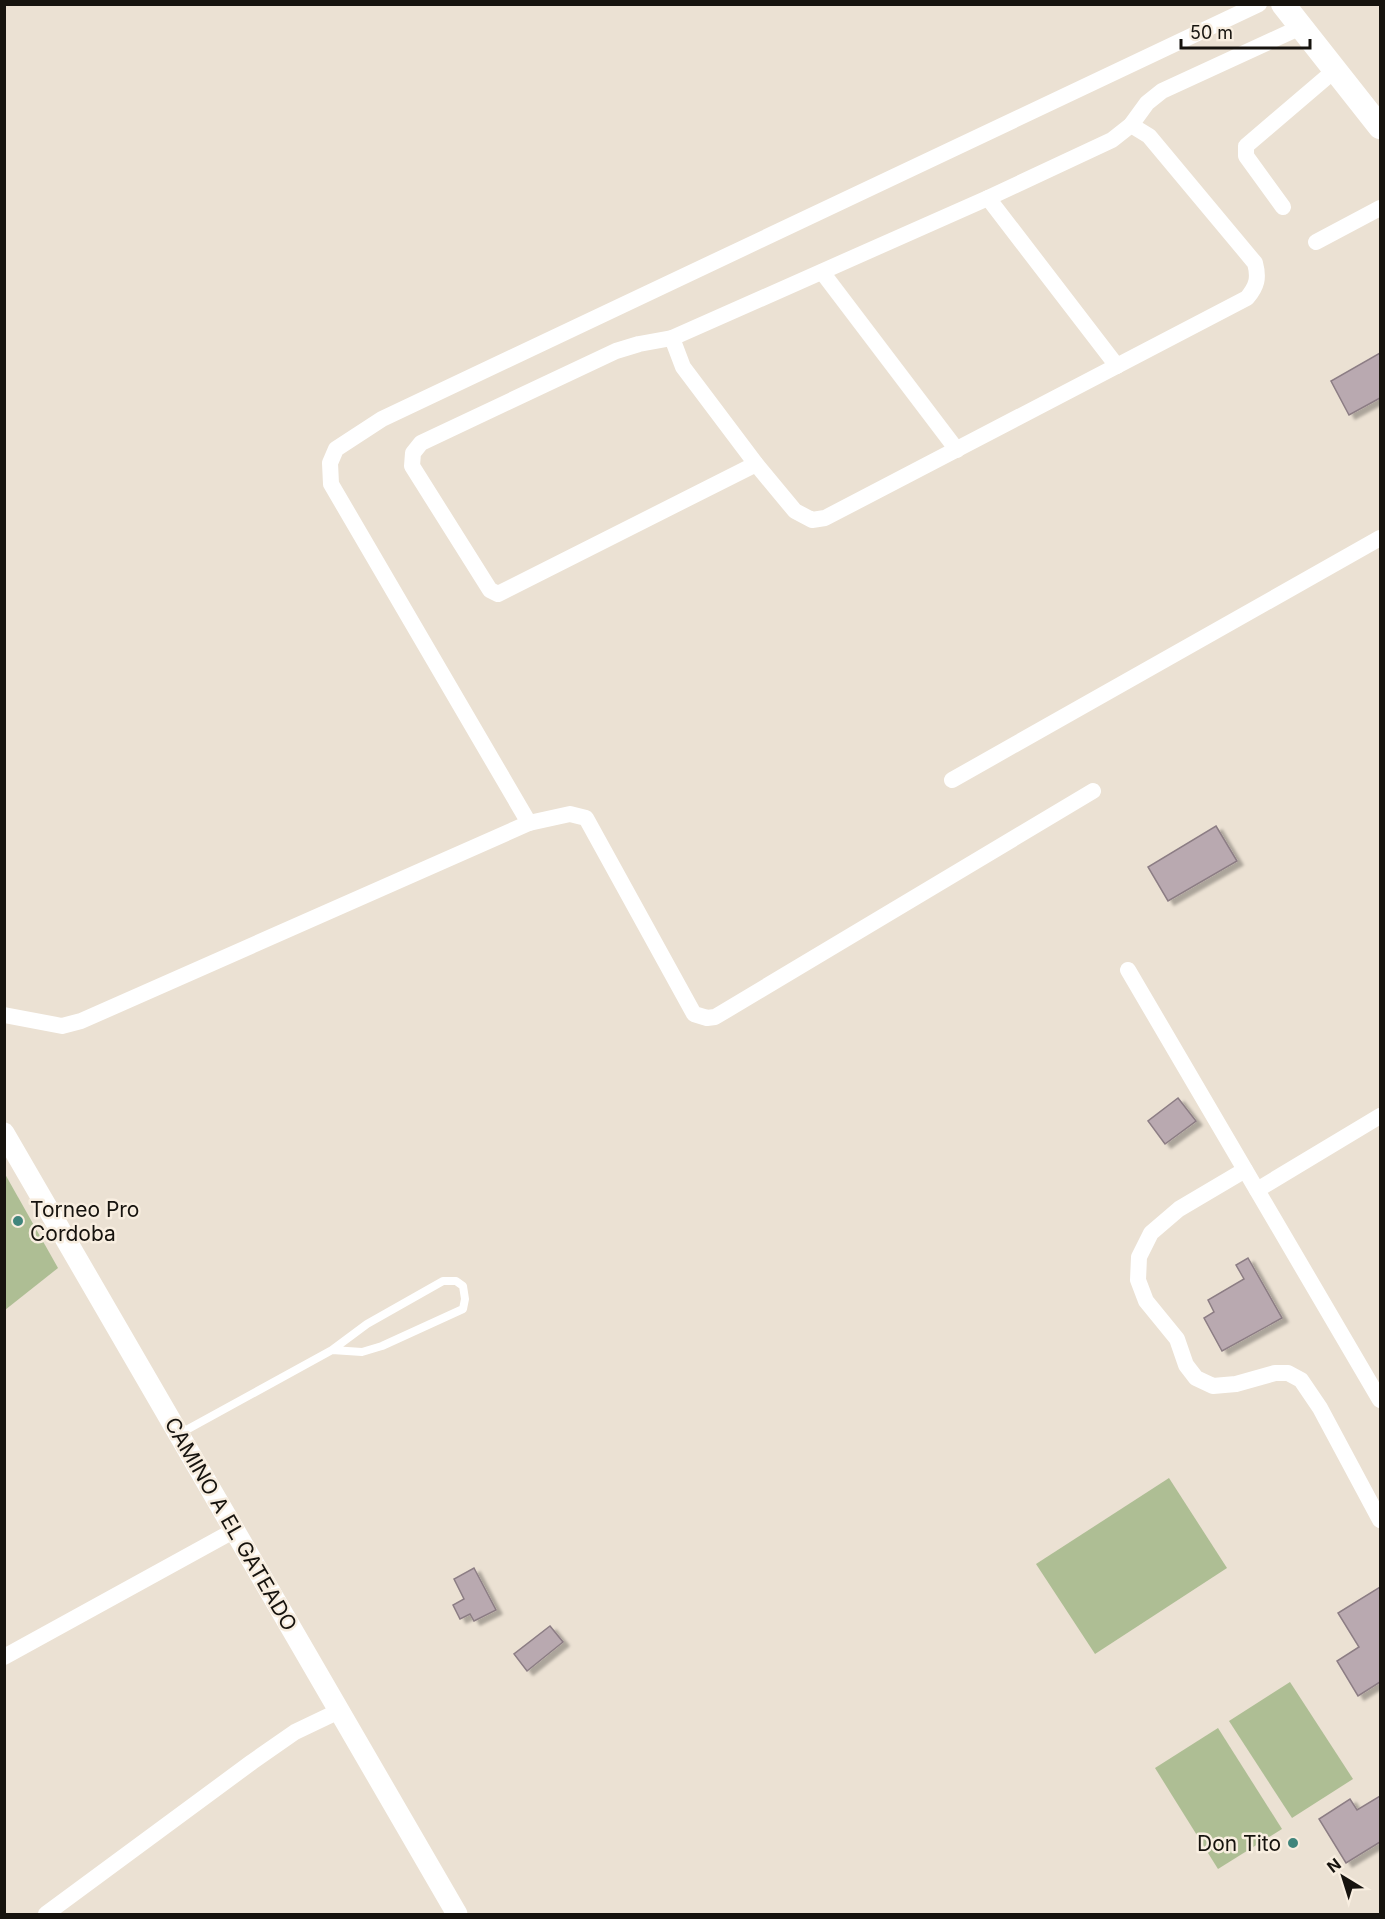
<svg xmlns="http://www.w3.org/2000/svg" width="1385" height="1919" viewBox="0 0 1385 1919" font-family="Inter,sans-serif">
  <defs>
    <filter id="shadow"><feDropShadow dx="6" dy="4" stdDeviation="1.5" flood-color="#0004"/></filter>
  </defs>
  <rect width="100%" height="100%" fill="#ebe1d3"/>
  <!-- green -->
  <g fill="#aebe94">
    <path d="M 5,1174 L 58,1268 L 5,1310 L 4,1310 Z"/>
    <path d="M 1169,1478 L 1227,1568 L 1095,1654 L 1036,1564 Z"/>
    <path d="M 1290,1682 L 1353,1779 L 1292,1818 L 1229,1721 Z"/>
    <path d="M 1218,1728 L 1282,1829 L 1218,1869 L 1155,1768 Z"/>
  </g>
  <!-- building -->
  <g fill="#b9a9b0" stroke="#8c7d84" stroke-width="1.5" filter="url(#shadow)">
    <path d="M 1380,353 L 1380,398 L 1349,415 L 1331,381 Z"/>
    <path d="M 1216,826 L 1237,861 L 1168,901 L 1148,867 Z"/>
    <path d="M 1178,1098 L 1196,1121 L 1165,1144 L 1148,1121 Z"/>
    <path d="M 1248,1258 L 1282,1318 L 1222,1351 L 1204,1318 L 1214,1312 L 1208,1300 L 1244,1279 L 1236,1265 Z"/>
    <path d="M 474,1568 L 496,1610 L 474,1621 L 470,1614 L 460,1619 L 453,1605 L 464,1599 L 454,1579 Z"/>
    <path d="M 1380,1587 L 1380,1682 L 1358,1696 L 1337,1661 L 1359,1647 L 1338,1613 Z"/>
    <path d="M 550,1626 L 563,1642 L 527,1671 L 514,1654 Z"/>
    <path d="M 1380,1796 L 1380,1842 L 1346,1863 L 1319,1819 L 1350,1799 L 1357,1810 Z"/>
  </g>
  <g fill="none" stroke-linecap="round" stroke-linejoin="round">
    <!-- service -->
    <path stroke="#fff" stroke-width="8" d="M 179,1434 L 332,1350 L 362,1352 L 382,1346 L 463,1309 L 465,1299 L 463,1286 L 456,1281 L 443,1281 L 367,1324 L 332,1350"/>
    <!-- minor -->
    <g stroke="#fff" stroke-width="16">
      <path d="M 988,198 L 1117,366"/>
      <path d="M 1283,207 L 1246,156 L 1246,146 L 1335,70"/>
      <path d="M 1316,242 L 1380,208"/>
      <path d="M 822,272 L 957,450"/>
      <path d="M 672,338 L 683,367 L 756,464 L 795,511 L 812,520 L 825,518 L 1247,298 C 1257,286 1259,278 1255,263 L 1149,136 L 1131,125"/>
      <path d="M 756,464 L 498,594 L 490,590 L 412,466 L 413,453 L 421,443 L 616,351 L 639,344 L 672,338 L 988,198 L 1112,140 L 1131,125 L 1147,103 L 1162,91 L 1301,27"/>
      <path d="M 952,780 L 1380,538"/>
      <path d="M 529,823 L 331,484 L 330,463 L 336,449 L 382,419 L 1259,4"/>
      <path d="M 1128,970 L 1380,1400"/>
      <path d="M 4,1015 L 62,1026 L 81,1021 L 529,823 L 570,814 L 586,818 L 694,1014 L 707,1018 L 715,1017 L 1093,791"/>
      <path d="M 1245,1170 L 1179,1209 L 1151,1233 L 1139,1257 L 1138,1280 L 1146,1301 L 1177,1339 L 1186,1365 L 1196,1378 L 1213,1386 L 1236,1384 L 1275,1373 L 1288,1373 L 1301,1380 L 1320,1408 L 1380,1520"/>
      <path d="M 1257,1190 L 1380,1116"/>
      <path d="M 4,1657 L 235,1530"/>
      <path d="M 46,1914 L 252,1762 L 295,1732 L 339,1711"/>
    </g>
    <!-- tertiary -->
    <path stroke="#fff" stroke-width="21" d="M 4,1133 L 457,1914"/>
    <!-- secondary -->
    <path stroke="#fff" stroke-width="24" d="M 1283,4 L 1380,127"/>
  </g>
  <!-- markers -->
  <g fill="#40857c" stroke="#f8eee0" stroke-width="2">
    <circle cx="18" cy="1221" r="6"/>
    <circle cx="1293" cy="1843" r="6"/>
  </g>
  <g text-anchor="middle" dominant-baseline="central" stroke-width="5" stroke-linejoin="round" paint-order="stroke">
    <!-- poi labels -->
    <g font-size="21" fill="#16130e" stroke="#f8eee0" text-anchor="start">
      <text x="30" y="1209">Torneo Pro<tspan x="30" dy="24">Cordoba</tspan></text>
      <text x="1281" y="1843" text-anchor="end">Don Tito</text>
    </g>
    <!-- street labels -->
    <g font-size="21" fill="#16130e" stroke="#f8eee0">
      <text transform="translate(231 1524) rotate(60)">CAMINO A EL GATEADO</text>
    </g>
  </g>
  <!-- border -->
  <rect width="1385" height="1919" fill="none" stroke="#16130e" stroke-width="12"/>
  <!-- north arrow -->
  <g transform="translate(1343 1877) rotate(322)" stroke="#f8eee0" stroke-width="4.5" paint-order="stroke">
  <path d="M0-4.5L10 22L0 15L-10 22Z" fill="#16130e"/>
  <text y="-9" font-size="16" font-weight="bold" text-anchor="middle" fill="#16130e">N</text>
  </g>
  <!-- scale -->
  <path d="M1181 39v9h129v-9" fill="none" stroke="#16130e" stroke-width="3"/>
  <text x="1190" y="39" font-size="18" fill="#16130e" stroke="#f8eee0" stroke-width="4.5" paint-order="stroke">50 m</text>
</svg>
